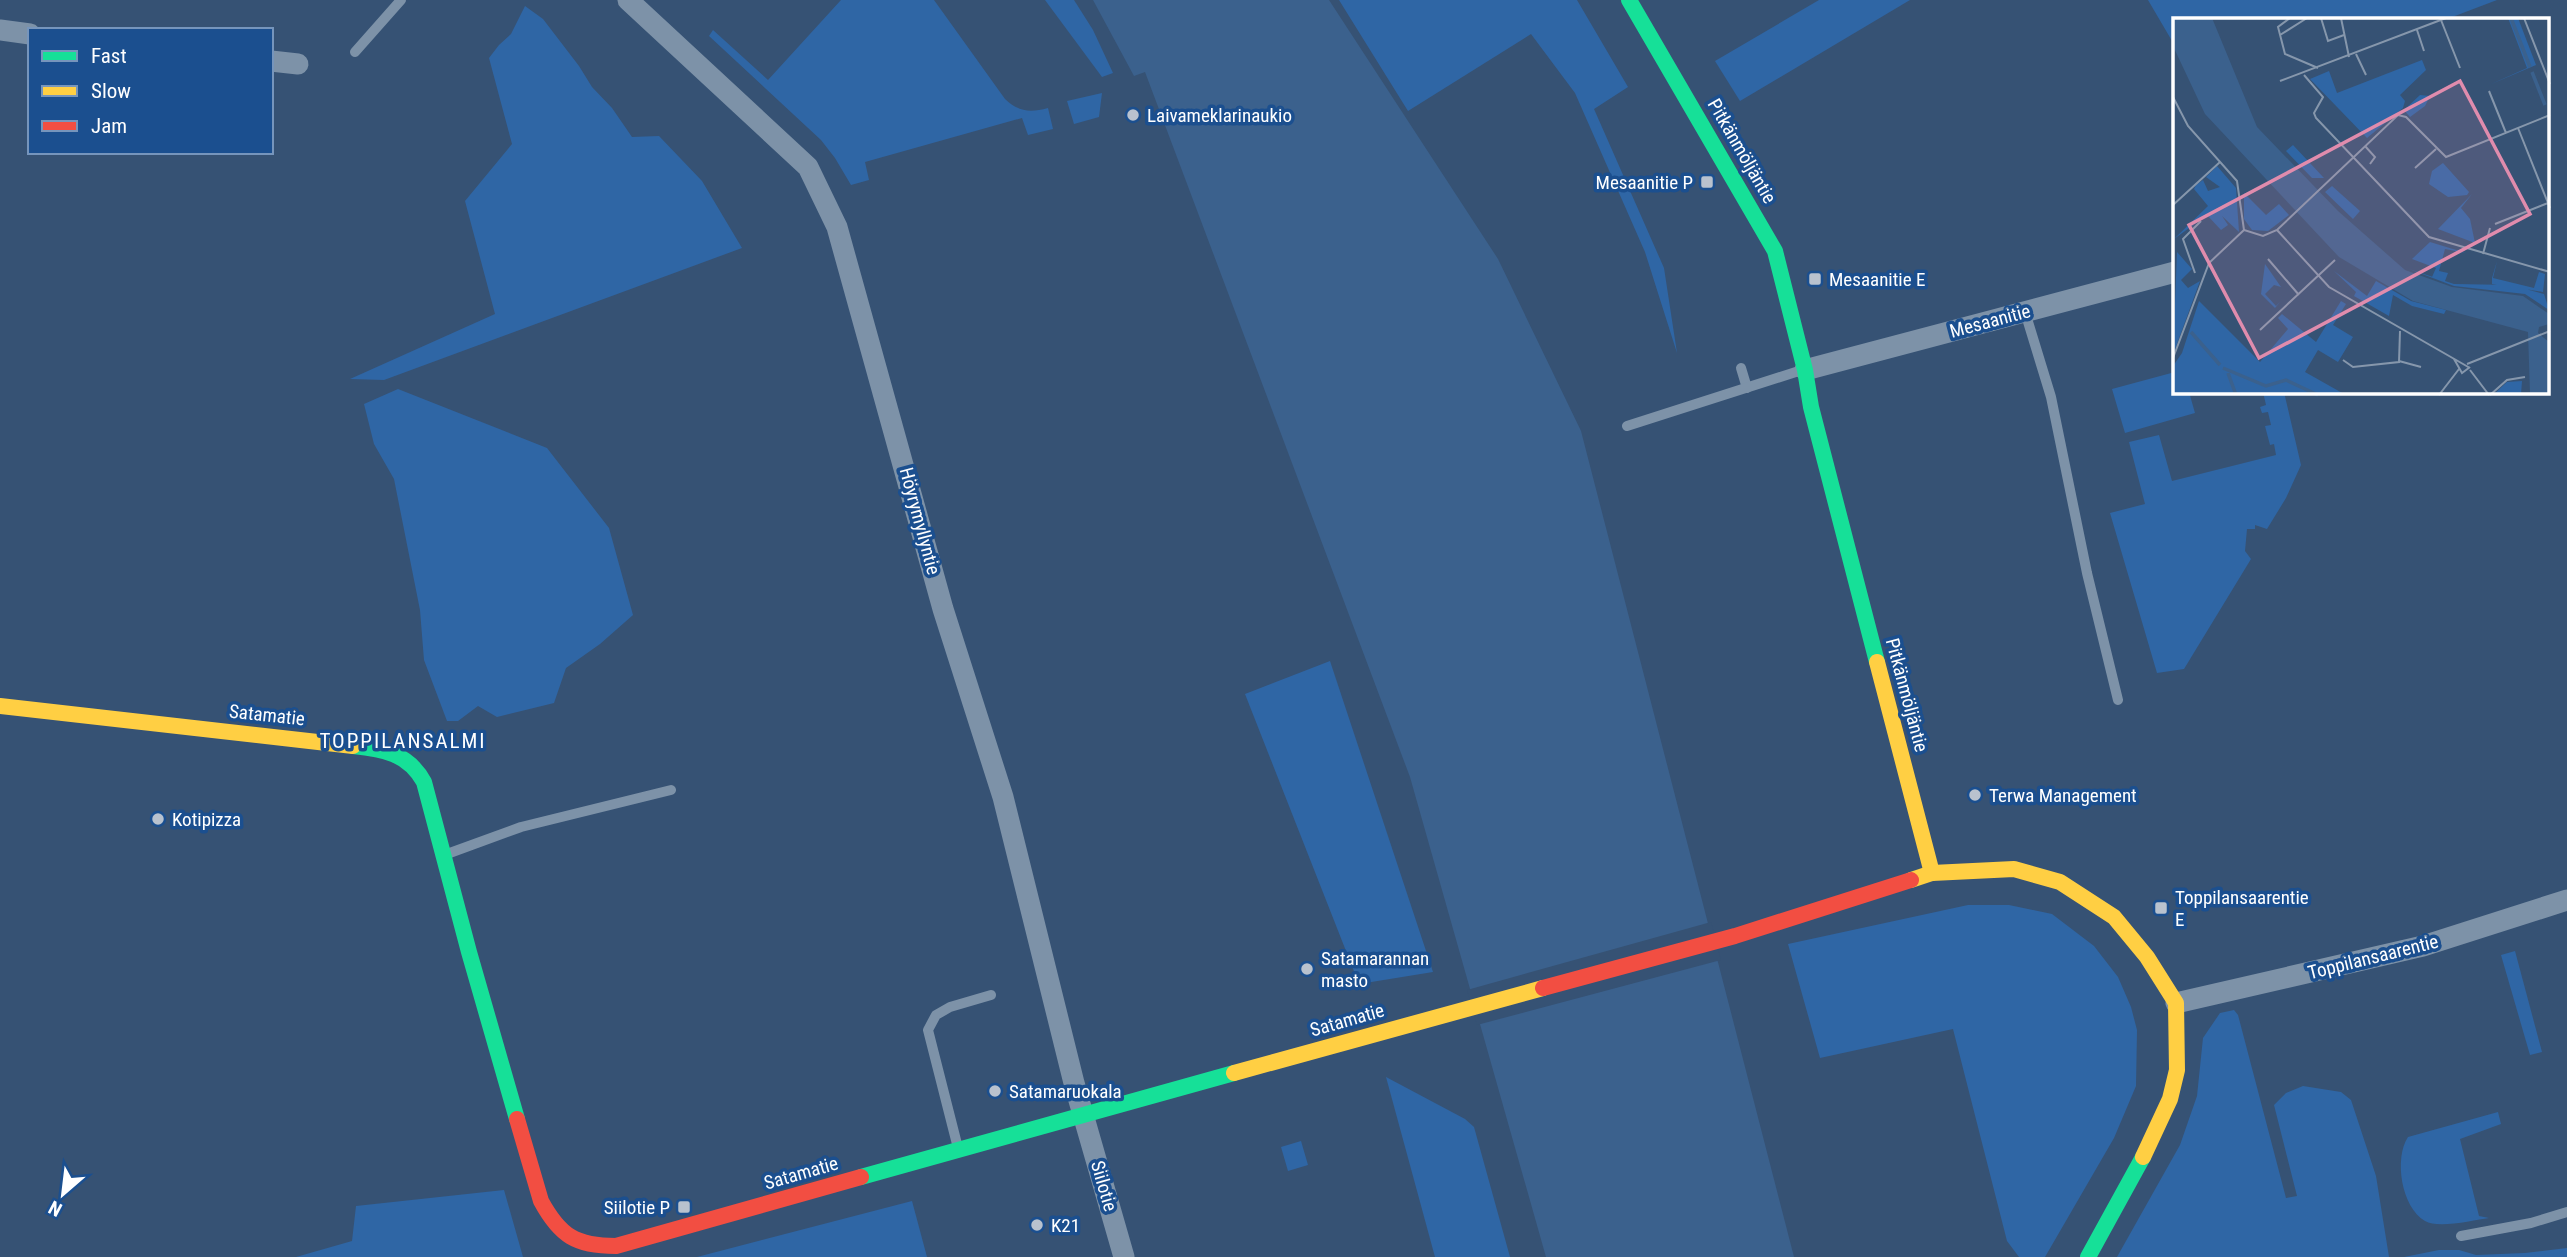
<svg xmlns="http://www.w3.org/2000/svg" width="2567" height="1257" viewBox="0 0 2567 1257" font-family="'Roboto Condensed',sans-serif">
  <rect width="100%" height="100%" fill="#365274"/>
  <!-- green -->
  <g fill="#2f66a5">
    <path d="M 841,0 L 934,0 L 1005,99 C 1019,112 1030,113 1048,108 L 1053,129 L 1028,135 L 1022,118 L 865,162 L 869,180 L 851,185 L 835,158 L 821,140 L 709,36 L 713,30 L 768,80 Z"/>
    <path d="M 1045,0 L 1074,0 L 1093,30 L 1113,73 L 1102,77 Z"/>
    <path d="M 1339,0 L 1577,0 L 1628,87 L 1594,109 L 1664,268 L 1677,353 L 1645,252 L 1575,93 L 1531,34 L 1408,111 Z"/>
    <path d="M 1819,0 L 1910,0 L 1740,101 L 1715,61 Z"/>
    <path d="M 2148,0 L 2497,0 L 2447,19 L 2175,19 L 2175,46 Z"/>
    <path d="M 525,6 L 543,19 L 579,66 L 592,87 L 612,108 L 632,137 L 659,136 L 702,181 L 742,248 L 384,380 L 350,379 L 495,314 L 465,201 L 512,144 L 489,58 L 499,45 L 511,34 Z"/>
    <path d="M 1102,93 L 1099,117 L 1074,124 L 1067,101 Z"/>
    <path d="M 2175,372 L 2175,392 L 2189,392 L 2195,413 L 2125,433 L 2112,389 Z"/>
    <path d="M 398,389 L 547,448 L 609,528 L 633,615 L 600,644 L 566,668 L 554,703 L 497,717 L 478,706 L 458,721 L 447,721 L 424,660 L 420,610 L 394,479 L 374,444 L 364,404 Z"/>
    <path d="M 2263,392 L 2284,392 L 2301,465 L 2286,498 L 2267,529 L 2255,525 L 2255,529 L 2247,529 L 2245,551 L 2251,559 L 2184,669 L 2157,673 L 2110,513 L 2145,504 L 2129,442 L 2159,435 L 2172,481 L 2276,455 L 2274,444 L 2270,445 L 2265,426 L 2271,425 L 2268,412 L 2262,413 L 2260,407 L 2266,405 Z"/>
    <path d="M 1330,661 L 1433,972 L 1359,984 L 1245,694 Z"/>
    <path d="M 1968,905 L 2009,905 L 2052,914 L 2094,946 L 2118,977 L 2131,1007 L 2137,1030 L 2136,1086 L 2114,1138 L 2045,1257 L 2019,1257 L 2007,1241 L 1953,1029 L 1820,1058 L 1788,944 Z"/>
    <path d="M 2515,951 L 2542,1052 L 2530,1055 L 2501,955 Z"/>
    <path d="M 2234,1010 L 2238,1015 L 2286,1198 L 2297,1196 L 2274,1105 L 2286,1093 L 2303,1086 L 2341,1092 L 2351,1100 L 2376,1176 L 2389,1257 L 2117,1257 L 2180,1145 L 2197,1096 L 2203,1038 L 2220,1013 Z"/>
    <path d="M 1386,1077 L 1465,1119 L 1474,1127 L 1510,1257 L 1435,1257 Z"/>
    <path d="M 2498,1112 L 2501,1124 L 2460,1139 L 2479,1216 L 2489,1218 C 2474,1220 2438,1229 2425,1221 C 2401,1207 2394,1158 2408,1137 Z"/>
    <path d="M 1301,1141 L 1308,1165 L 1288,1171 L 1281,1147 Z"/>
    <path d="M 504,1190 L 523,1257 L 296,1257 L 352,1241 L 356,1206 Z"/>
    <path d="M 912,1201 L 927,1257 L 697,1257 Z"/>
    <path d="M 2567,1248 L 2567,1257 L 2404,1257 L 2439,1250 L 2459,1250 L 2476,1255 L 2525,1253 Z"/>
  </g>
  <!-- water -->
  <path fill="#3b618d" d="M 1093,0 L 1329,0 L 1498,259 L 1581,431 L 1794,1257 L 1546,1257 L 1410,777 L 1145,72 L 1134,76 Z"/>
  <!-- pier -->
  <path fill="#365274" d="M 1711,922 L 1721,960 L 1477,1025 L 1467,990 Z"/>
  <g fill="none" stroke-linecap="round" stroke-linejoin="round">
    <!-- lane -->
    <g stroke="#7d92a8" stroke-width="10">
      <path d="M 355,52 L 401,0"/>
      <path d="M 2025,312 L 2051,397 L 2087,573 L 2118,700"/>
      <path d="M 1741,368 L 1747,388"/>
      <path d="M 1627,426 L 1802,370"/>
      <path d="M 447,854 L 521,827 L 671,790"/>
      <path d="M 958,1148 L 928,1030 L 936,1015 L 950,1007 L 991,995"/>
      <path d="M 2461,1236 L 2531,1223 L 2567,1212"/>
    </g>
    <!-- street -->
    <g stroke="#7d92a8" stroke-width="21">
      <path d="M 628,0 L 808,167 L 837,227 L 943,609 L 1003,797 L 1074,1083 L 1124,1257"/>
      <path d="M 0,30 L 30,34"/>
      <path d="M 271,61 L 298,64"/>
      <path d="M 1805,370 L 2175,272"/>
      <path d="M 2176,1003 L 2423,946 L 2567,900"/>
    </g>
    <!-- fast -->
    <g stroke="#16e098" stroke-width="16">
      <path d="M 1629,0 L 1775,251 L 1805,370 L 1811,407 L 1877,662"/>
      <path d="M 353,746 C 383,749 408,753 424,782 L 469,952 L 517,1119"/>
      <path d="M 861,1177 L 1234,1073"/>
      <path d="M 2088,1257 L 2143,1157"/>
    </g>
    <!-- slow -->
    <g stroke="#ffcf43" stroke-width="16">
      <path d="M 1877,662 L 1932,873"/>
      <path d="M 0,706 L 353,746"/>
      <path d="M 1911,880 L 1932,873 L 2014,869 L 2060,882 L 2114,917 L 2147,957 L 2176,1003 L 2177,1070 L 2170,1099 L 2143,1157"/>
      <path d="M 1234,1073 L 1543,988"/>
    </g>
    <!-- jam -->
    <g stroke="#f24e42" stroke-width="16">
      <path d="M 1543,988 L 1735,936 L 1911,880"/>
      <path d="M 517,1119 L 541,1201 C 560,1236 576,1246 616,1246 L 861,1177"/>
    </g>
  </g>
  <!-- markers -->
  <g fill="#b9c2ce" stroke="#1b4f8f" stroke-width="2.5">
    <circle cx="1133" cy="115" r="7"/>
    <rect x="1700" y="175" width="14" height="14" rx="3.5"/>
    <rect x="1808" y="272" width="14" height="14" rx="3.5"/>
    <circle cx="1975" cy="795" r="7"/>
    <circle cx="158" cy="819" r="7"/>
    <rect x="2154" y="901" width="14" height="14" rx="3.5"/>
    <circle cx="1307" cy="969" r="7"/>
    <circle cx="995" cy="1091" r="7"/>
    <rect x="677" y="1200" width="14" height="14" rx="3.5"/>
    <circle cx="1037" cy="1225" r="7"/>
  </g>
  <g text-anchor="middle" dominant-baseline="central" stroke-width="7" stroke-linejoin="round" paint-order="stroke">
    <!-- poi labels -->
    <g font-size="19" fill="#fff" stroke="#1b4f8f" text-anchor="start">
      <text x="1147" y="115">Laivameklarinaukio</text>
      <text x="1693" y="182" text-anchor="end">Mesaanitie P</text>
      <text x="1829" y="279">Mesaanitie E</text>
      <text x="1989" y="795">Terwa Management</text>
      <text x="172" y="819">Kotipizza</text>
      <text x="2175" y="897">Toppilansaarentie<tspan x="2175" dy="22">E</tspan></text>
      <text x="1321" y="958">Satamarannan<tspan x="1321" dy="22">masto</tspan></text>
      <text x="1009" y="1091">Satamaruokala</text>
      <text x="670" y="1207" text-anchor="end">Siilotie P</text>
      <text x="1051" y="1225">K21</text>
    </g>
    <!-- street labels -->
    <g font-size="19" fill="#fff" stroke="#1b4f8f">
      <text transform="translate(1742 151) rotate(60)">Pitkänmöljäntie</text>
      <text transform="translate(1990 321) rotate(-15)">Mesaanitie</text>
      <text transform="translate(920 521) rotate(75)">Höyrymyllyntie</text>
      <text transform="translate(1907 695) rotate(75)">Pitkänmöljäntie</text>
      <text transform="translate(267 715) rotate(6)">Satamatie</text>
      <text transform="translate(2373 957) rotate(-14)">Toppilansaarentie</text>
      <text transform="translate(1347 1020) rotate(-16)">Satamatie</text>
      <text transform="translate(801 1173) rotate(-16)">Satamatie</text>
      <text transform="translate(1104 1186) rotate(74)">Siilotie</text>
    </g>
    <!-- neighbourhood labels -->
    <g font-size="21" letter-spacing="2" fill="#fff" stroke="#1b4f8f">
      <text x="403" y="741">TOPPILANSALMI</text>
    </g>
  </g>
  <!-- overview -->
  <g transform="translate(2173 18)">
    <rect width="376" height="376" fill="#365274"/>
    <path d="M 335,0 L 345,0 L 363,47 L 316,67 L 354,50 ZM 249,42 L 253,52 L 227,77 L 232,83 L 230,90 L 194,120 L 137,61 L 156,53 L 164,75 ZM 247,77 L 257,78 L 252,88 L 237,99 L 231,92 ZM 120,127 L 151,160 L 139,160 L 113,133 ZM 270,145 L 296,174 L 294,177 L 275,179 L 256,166 L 259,153 ZM 44,148 L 63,170 L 66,214 L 49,198 L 55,207 L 48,212 L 34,197 L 1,221 L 35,188 L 21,171 L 23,167 L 30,162 L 35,173 L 47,169 L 33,159 ZM 159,168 L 187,193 L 180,201 L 152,174 ZM 71,175 L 93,197 L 106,186 L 116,197 L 95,213 L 79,212 L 71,201 ZM 299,176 L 288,190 L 297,201 L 302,225 L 265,211 ZM 257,224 L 293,235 L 272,231 L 266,253 L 275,255 L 272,263 L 259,259 L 263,250 L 239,241 ZM 4,234 L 19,251 L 8,262 L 15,270 L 27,263 L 0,337 ZM 324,243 L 320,260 L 361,270 L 366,254 L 372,256 L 370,274 L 319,266 L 319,260 ZM 92,246 L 108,269 L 101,267 L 92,276 L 103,288 L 107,284 L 102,290 L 88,276 ZM 236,251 L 281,266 L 338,267 L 371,276 L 376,292 L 352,276 L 281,268 ZM 161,253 L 194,278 L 203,263 L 238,283 L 273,292 L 271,296 L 239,288 L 220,277 L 216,298 L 181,278 L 183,274 ZM 26,283 L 87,344 L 115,311 L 105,300 L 109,296 L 143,324 L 168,283 L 173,286 L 160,307 L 180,319 L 165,344 L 145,332 L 132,354 L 171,376 L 0,376 L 0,348 L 9,335 ZM 349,363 L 348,376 L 320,377 L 334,364 Z" fill="#2f66a5"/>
    <path d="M 0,0 L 39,0 L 84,109 L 165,193 L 232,252 L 279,269 L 350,278 L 376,296 L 376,306 L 366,309 L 365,315 L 376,324 L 376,376 L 357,376 L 355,314 L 240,283 L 166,239 L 32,96 L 0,28 Z" fill="#3b618d"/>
    <path fill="none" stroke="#3b618d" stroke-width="3.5" d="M 338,0 L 357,49M 359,54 L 372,87M 18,314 L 47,347M 50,350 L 93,368 L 113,362 L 145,377M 55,355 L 63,377"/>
    <path fill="none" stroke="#8697ac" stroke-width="2" d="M 117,0 L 105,9 L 112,36 L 145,50M 148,0 L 155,23 L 171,17M 168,0 L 176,39M 351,0 L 377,66M 268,2 L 287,50M 244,12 L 251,33M 107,17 L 134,0M 183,36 L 193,57M 131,57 L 150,79 L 141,95 L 143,100 L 256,219 L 377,254M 107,63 L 273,0M 316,73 L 333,115M 0,79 L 15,108 L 64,163 L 71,212 L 90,218 L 104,212 L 225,97 L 233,99 L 273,139 L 377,97M 345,110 L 377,190M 192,128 L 202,139 L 197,146M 242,150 L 263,131M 0,187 L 47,144M 322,206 L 375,185M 104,212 L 156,269 L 297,350M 310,236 L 317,210M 95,241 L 126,277M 22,255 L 10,221 L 28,203M 87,312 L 162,242M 0,340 L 36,245 L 71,212M 281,341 L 289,355 L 297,349M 170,342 L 180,349 L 226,344 L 227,313M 226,343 L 248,349M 294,346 L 377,313M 297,352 L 316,377M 266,377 L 286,351M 317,377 L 334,362 L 352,359"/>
    <path fill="#e08cad" fill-opacity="0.15" stroke="#e08cad" stroke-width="3.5" d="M 287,63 L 357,196 L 86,340 L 16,207 Z"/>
    <rect width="376" height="376" fill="none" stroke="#fff" stroke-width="3.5"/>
  </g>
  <!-- legend -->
  <rect x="28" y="28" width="245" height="126" fill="#1b4f8f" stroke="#7695bc" stroke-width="2"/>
  <rect x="42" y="51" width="35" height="10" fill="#16e098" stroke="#7695bc" stroke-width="2"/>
  <text x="91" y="63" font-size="21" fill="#ffffff">Fast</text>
  <rect x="42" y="86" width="35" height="10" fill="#ffcf43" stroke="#7695bc" stroke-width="2"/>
  <text x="91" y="98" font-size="21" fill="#ffffff">Slow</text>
  <rect x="42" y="121" width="35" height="10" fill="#f24e42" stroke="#7695bc" stroke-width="2"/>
  <text x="91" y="133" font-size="21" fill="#ffffff">Jam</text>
  <!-- north arrow -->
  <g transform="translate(63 1194) rotate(208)" stroke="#1b4f8f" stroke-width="5" paint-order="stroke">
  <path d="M0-5L12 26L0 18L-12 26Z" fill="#ffffff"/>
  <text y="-10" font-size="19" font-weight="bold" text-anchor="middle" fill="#ffffff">N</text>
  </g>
</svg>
